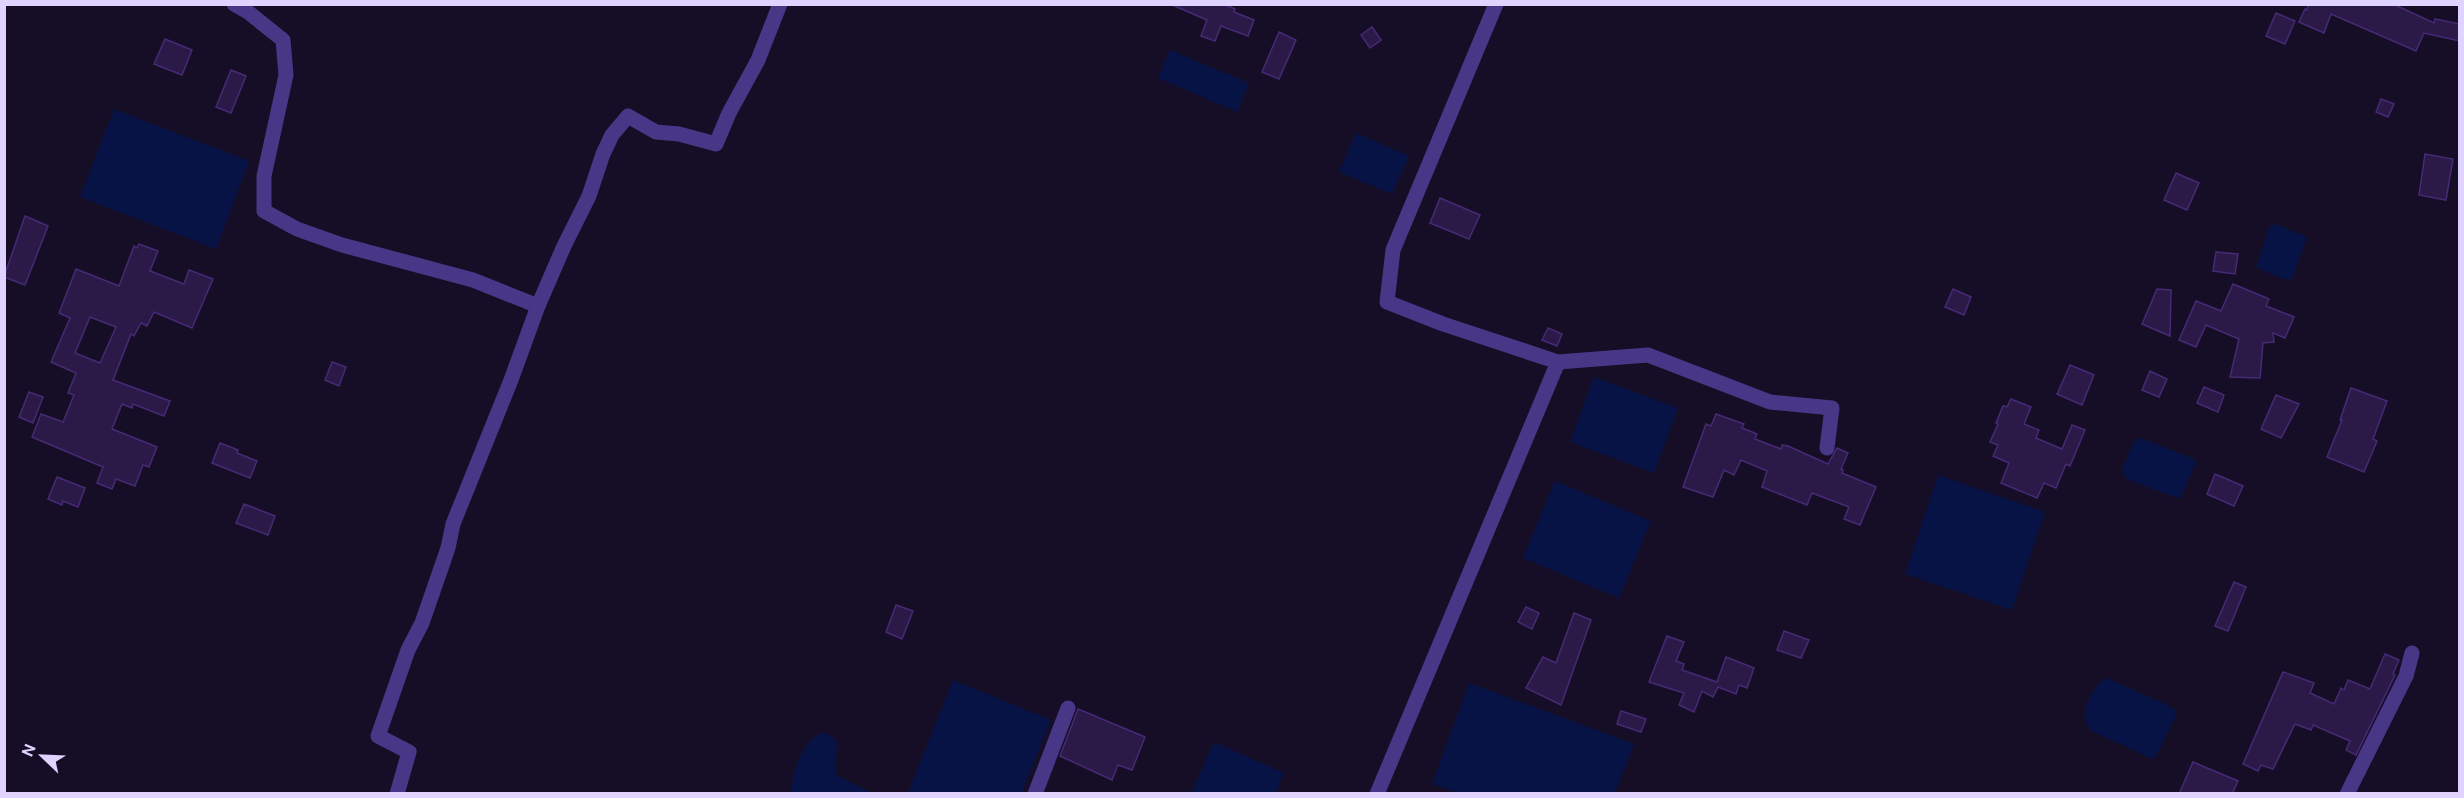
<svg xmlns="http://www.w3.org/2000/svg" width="2464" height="798" viewBox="0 0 2464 798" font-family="'DM Sans',sans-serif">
  <rect width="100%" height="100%" fill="#160e26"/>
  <!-- water -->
  <g fill="#081345">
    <path d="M 1170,50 L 1249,83 L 1237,112 L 1158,78 Z"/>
    <path d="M 114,109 L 249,161 L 216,249 L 80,197 Z"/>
    <path d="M 1356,133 L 1409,156 L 1392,194 L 1339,172 Z"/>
    <path d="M 2276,224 L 2307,237 L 2291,280 L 2280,278 L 2256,267 L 2270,226 Z"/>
    <path d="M 1594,377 L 1678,408 L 1654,473 L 1570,442 Z"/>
    <path d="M 2138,437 L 2194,459 L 2196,462 L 2180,499 L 2126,479 L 2122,470 L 2132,446 Z"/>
    <path d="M 1938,475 L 2045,512 L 2012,610 L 1905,574 Z"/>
    <path d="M 1555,481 L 1651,521 L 1619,598 L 1523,558 Z"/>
    <path d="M 2107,678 L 2165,704 L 2175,710 L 2175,717 L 2156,757 L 2152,759 L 2090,730 C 2077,716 2092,685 2107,678 Z"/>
    <path d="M 953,680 L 1051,720 L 1022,793 L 908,793 Z"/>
    <path d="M 1469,683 L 1634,744 L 1615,793 L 1458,793 L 1432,784 Z"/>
    <path d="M 823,732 L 836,739 C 839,752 833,762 836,775 L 873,793 L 791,793 C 794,769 799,744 823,732 Z"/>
    <path d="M 1214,742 L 1284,773 L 1276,793 L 1191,793 Z"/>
  </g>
  <!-- building -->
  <g fill="#2b1948" stroke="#462a75" stroke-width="1.5" fill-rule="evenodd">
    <path d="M 1170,4 L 1223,4 L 1235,9 L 1234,12 L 1254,20 L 1248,36 L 1221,26 L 1215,41 L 1201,36 L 1207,20 Z"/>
    <path d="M 2308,4 L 2393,4 L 2434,23 L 2435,19 L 2460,24 L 2460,41 L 2424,33 L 2416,51 L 2331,14 L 2324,33 L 2299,22 L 2305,9 L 2307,10 Z"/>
    <path d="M 2276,13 L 2295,21 L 2285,44 L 2266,36 Z"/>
    <path d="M 1372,27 L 1381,40 L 1370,48 L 1361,35 Z"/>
    <path d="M 1279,32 L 1296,40 L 1279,79 L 1262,72 Z"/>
    <path d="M 165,39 L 192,50 L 182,75 L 154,64 Z"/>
    <path d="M 231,70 L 246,76 L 231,113 L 216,107 Z"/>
    <path d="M 2381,99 L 2394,104 L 2388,117 L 2376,112 Z"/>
    <path d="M 2425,154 L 2453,159 L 2446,200 L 2419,195 Z"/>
    <path d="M 2176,173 L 2199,183 L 2187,210 L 2164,200 Z"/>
    <path d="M 1440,198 L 1480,215 L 1469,239 L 1430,223 Z"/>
    <path d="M 25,216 L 48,226 L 25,285 L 4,277 Z"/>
    <path d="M 139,244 L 158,251 L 150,271 L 184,284 L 189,270 L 213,279 L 192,328 L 154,312 L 147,326 L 141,323 L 134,336 L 131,334 L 113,380 L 170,401 L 164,416 L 133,404 L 132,408 L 122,404 L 112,429 L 157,447 L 149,467 L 143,465 L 135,486 L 116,479 L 112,489 L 97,483 L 103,467 L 32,437 L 41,414 L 63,422 L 74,395 L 68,393 L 76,373 L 51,362 L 70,318 L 59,313 L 76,269 L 119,286 L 134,246 L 137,248 ZM 90,317 L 116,327 L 100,363 L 75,353 Z"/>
    <path d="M 2216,252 L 2238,254 L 2235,274 L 2213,271 Z"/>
    <path d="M 2233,284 L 2269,299 L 2266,306 L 2294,317 L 2285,338 L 2273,333 L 2274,342 L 2263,343 L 2260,378 L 2230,377 L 2239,339 L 2206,325 L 2196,347 L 2179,340 L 2196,301 L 2221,311 Z"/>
    <path d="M 1953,289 L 1971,297 L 1964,315 L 1945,307 Z"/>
    <path d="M 2157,289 L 2171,290 L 2170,336 L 2142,324 Z"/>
    <path d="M 1548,328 L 1562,334 L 1557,346 L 1542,340 Z"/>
    <path d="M 332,362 L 346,367 L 339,386 L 325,380 Z"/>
    <path d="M 2070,365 L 2094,375 L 2082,405 L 2057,394 Z"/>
    <path d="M 2150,371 L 2167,379 L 2159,397 L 2142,390 Z"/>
    <path d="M 2204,387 L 2224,395 L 2218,412 L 2197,403 Z"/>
    <path d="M 2351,388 L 2387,401 L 2373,439 L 2377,441 L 2364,472 L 2327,457 L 2342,420 L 2340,420 Z"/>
    <path d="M 29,392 L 43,397 L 33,423 L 19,417 Z"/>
    <path d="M 2276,395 L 2299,404 L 2281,438 L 2261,429 Z"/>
    <path d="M 2011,399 L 2031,407 L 2024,424 L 2039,430 L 2036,438 L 2062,449 L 2072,425 L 2085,430 L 2070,466 L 2066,464 L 2056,488 L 2044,483 L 2037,498 L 2001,483 L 2009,463 L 1993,456 L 1998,445 L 1990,442 L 1998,424 L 1996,423 L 2003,406 L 2007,407 Z"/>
    <path d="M 1716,414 L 1744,424 L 1742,428 L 1757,434 L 1755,439 L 1781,449 L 1782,445 L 1788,446 L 1828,464 L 1837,448 L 1848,453 L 1841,469 L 1843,470 L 1842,473 L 1876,487 L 1860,525 L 1844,519 L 1849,507 L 1812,493 L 1807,505 L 1762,487 L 1767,471 L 1741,460 L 1734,475 L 1724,470 L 1713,497 L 1683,487 L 1706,424 L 1711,426 Z"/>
    <path d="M 220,443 L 238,450 L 237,453 L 257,461 L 250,478 L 212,463 Z"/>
    <path d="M 2215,474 L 2243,486 L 2234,506 L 2207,494 Z"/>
    <path d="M 57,477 L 85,488 L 78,507 L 63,501 L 62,505 L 48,499 Z"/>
    <path d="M 244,504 L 275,516 L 268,535 L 236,523 Z"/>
    <path d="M 2234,582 L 2246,587 L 2228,631 L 2215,626 Z"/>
    <path d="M 896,605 L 913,611 L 902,639 L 886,632 Z"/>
    <path d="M 1526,607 L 1539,613 L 1532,629 L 1518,622 Z"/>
    <path d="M 1574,613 L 1591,620 L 1561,705 L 1526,688 L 1543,657 L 1556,663 Z"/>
    <path d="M 1784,631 L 1809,640 L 1801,658 L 1777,650 Z"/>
    <path d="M 1667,636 L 1684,642 L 1676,661 L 1684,664 L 1682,670 L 1717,682 L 1726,657 L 1754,668 L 1747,688 L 1739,685 L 1736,694 L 1718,687 L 1713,697 L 1702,691 L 1694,712 L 1679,705 L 1684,693 L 1649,682 Z"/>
    <path d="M 2385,654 L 2399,660 L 2393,674 L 2395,675 L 2356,755 L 2346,750 L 2350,741 L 2313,725 L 2311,730 L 2295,724 L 2273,769 L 2261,765 L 2258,771 L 2243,764 L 2283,672 L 2314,683 L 2310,693 L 2334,704 L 2341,688 L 2344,690 L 2348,680 L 2370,689 Z"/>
    <path d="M 1078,709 L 1145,737 L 1132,770 L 1118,765 L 1112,780 L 1060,756 Z"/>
    <path d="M 1621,711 L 1646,719 L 1641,732 L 1617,724 Z"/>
    <path d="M 2193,762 L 2238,781 L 2232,794 L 2179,794 Z"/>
  </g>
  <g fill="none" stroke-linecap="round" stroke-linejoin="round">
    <!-- minor -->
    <g stroke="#483787" stroke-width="15">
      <path d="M 234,4 L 248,12 L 283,40 L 286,75 L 264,176 L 264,211 L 297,229 L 342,245 L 473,280 L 538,306 L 564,246 L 589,196 L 603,154 L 612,135 L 628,116 L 656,132 L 679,134 L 716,144 L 729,113 L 758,60 L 780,4"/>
      <path d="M 1496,4 L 1393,250 L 1387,302 L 1443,324 L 1558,362 L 1648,355 L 1770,402 L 1832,408 L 1827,448"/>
      <path d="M 397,794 L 409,752 L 378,736 L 408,650 L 422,623 L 448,548 L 453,524 L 511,380 L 538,306"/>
      <path d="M 1035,794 L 1068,708"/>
      <path d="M 1377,794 L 1558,362"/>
      <path d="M 2347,794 L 2406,676 L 2412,653"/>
    </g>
  </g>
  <!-- border -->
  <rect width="2464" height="798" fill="none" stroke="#e0d3ff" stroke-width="12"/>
  <!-- north arrow -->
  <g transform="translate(42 756) rotate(293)" stroke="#160e26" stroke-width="4.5" paint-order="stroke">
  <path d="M0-4.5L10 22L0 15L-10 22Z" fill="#e0d3ff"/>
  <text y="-9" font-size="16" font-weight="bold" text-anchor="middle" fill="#e0d3ff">N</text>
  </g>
</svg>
